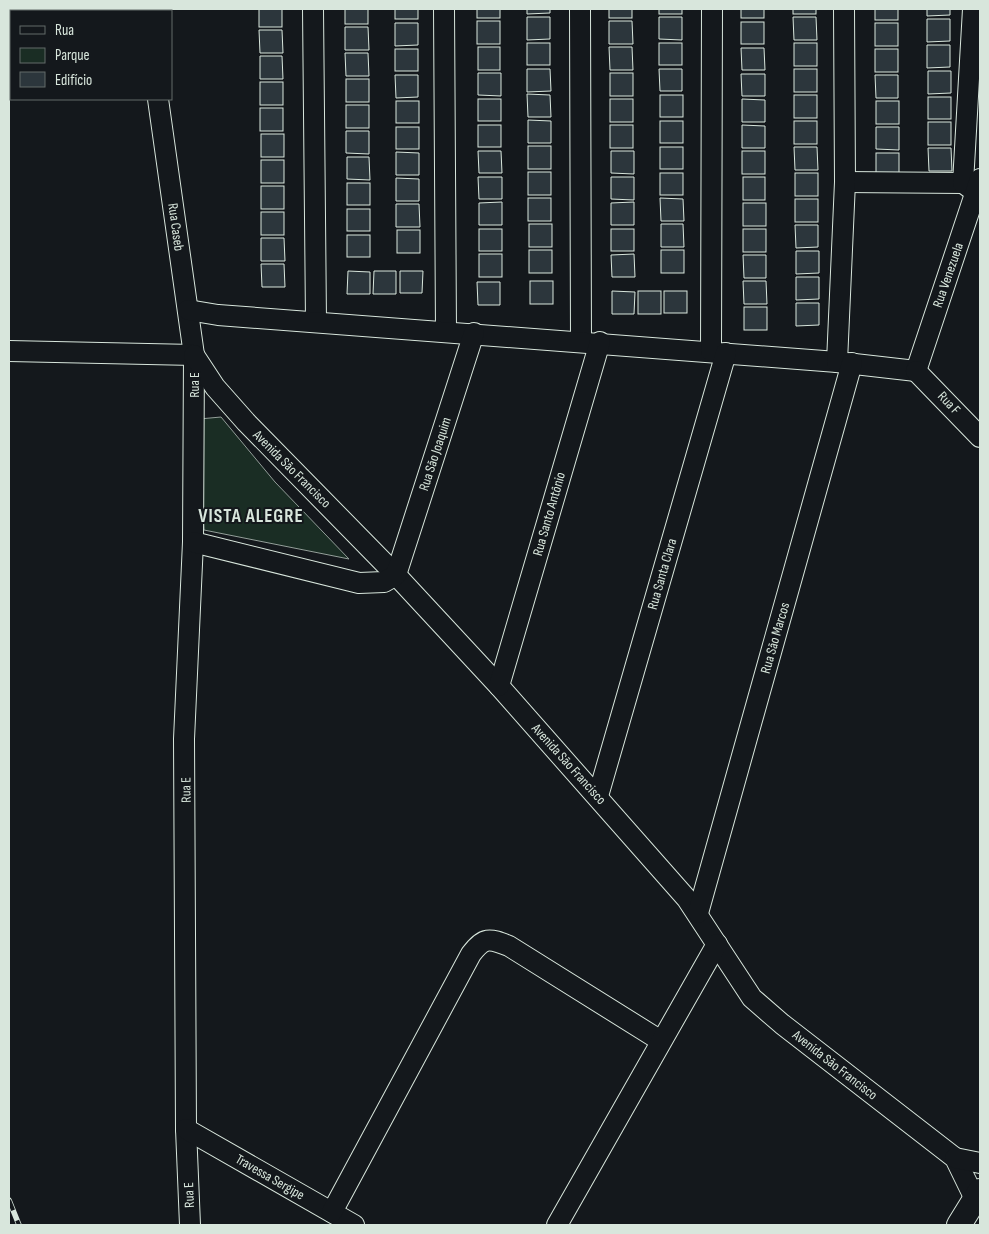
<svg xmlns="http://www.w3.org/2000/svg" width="989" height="1234" viewBox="0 0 989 1234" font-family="'Sofia Sans Condensed',sans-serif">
  <rect width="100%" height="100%" fill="#14181c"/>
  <!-- green -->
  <path fill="#1a2d24" stroke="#939e99" d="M 221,417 L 275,482 L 349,559 L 204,530 L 199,419 Z"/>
  <!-- building -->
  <g fill="#2c363c" stroke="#d8e6dc">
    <rect x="259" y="9" width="23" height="18"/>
    <rect x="345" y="9" width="23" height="15"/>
    <rect x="395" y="9" width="23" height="10"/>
    <rect x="477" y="9" width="23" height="9"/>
    <path d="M 527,9 L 550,9 L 550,13 L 527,14 Z"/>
    <rect x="609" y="9" width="23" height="9"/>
    <rect x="659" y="9" width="23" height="5"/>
    <rect x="741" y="9" width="23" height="9"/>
    <rect x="793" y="9" width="23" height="5"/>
    <rect x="875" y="9" width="23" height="11"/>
    <path d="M 927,9 L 950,9 L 950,15 L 927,16 Z"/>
    <path d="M 527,17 L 550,17 L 550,39 L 527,40 Z"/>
    <path d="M 659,17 L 682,17 L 682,40 L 659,39 Z"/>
    <path d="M 793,17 L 816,17 L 817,40 L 794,40 Z"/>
    <path d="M 927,19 L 950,19 L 950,41 L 927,42 Z"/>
    <rect x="477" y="21" width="23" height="23"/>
    <path d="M 609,21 L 632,21 L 633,44 L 609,44 Z"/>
    <rect x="741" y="22" width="23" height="22"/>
    <path d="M 395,23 L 418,23 L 418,45 L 395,46 Z"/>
    <rect x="875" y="23" width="23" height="23"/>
    <path d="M 345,27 L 368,27 L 369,50 L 345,50 Z"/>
    <path d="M 259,30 L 282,30 L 283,53 L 260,53 Z"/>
    <rect x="527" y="43" width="23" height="22"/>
    <rect x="659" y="43" width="23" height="22"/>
    <rect x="794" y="43" width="23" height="23"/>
    <path d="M 927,45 L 950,45 L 950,67 L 927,68 Z"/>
    <rect x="478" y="47" width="22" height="23"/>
    <path d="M 609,47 L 632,47 L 633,70 L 610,70 Z"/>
    <path d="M 741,48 L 764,48 L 765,70 L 742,70 Z"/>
    <rect x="395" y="49" width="23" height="22"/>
    <rect x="875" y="49" width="23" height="23"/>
    <path d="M 345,53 L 368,53 L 369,76 L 346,76 Z"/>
    <path d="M 260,56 L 282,56 L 283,79 L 260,79 Z"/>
    <path d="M 527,69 L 550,69 L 551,91 L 527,92 Z"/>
    <path d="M 659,69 L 682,69 L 682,91 L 660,91 Z"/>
    <rect x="794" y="69" width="23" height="23"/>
    <path d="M 928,71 L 951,71 L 951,93 L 928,94 Z"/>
    <path d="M 478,73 L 501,73 L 501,96 L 478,95 Z"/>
    <rect x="610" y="73" width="23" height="23"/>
    <path d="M 741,74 L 765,74 L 765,96 L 742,96 Z"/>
    <path d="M 395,75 L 418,75 L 418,97 L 396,98 Z"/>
    <path d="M 875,75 L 898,75 L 898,98 L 876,98 Z"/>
    <rect x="346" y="79" width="23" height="23"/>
    <rect x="260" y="82" width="23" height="23"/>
    <path d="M 527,94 L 550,95 L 551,117 L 528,117 Z"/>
    <rect x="660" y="95" width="23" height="22"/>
    <rect x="794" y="95" width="23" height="23"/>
    <rect x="928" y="97" width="23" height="22"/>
    <rect x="478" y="99" width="23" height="22"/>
    <rect x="610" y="99" width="23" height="23"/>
    <path d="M 742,99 L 765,100 L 765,122 L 742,122 Z"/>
    <rect x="396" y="101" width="23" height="22"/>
    <rect x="876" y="101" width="23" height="23"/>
    <rect x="346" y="105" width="23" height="23"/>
    <rect x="260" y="108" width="23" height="23"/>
    <path d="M 528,120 L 551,121 L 551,143 L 528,143 Z"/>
    <rect x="660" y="121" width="23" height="22"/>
    <rect x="794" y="121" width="23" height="23"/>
    <rect x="928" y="122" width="23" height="23"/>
    <rect x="478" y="125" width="23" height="22"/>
    <rect x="610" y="125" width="23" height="23"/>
    <path d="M 742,125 L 765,126 L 765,148 L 742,148 Z"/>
    <rect x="396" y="127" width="23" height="22"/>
    <path d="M 876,127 L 899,127 L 899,150 L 876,149 Z"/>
    <path d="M 346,131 L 369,131 L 369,154 L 346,153 Z"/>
    <rect x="261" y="134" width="23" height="23"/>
    <rect x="528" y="146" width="23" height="23"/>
    <rect x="660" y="147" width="23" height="22"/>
    <path d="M 794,147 L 817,147 L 818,170 L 795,170 Z"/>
    <path d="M 928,148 L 951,148 L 952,171 L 929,171 Z"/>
    <path d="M 478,151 L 501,151 L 502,173 L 479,173 Z"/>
    <path d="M 611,151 L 634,151 L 634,174 L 611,173 Z"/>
    <rect x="742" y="151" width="23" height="23"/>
    <path d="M 396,152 L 419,153 L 419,175 L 396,175 Z"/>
    <rect x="876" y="153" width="23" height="23"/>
    <path d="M 347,157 L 369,157 L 370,180 L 347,179 Z"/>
    <rect x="261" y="160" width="23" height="23"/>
    <rect x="528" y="172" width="23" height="23"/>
    <rect x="660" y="173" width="23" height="22"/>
    <rect x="795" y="173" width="23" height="23"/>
    <path d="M 478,177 L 502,177 L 502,199 L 479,199 Z"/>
    <path d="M 611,177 L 634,177 L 634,200 L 611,199 Z"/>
    <rect x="743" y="177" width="22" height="23"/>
    <path d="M 396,178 L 419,179 L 419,201 L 396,201 Z"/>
    <rect x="347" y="183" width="23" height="22"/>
    <rect x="261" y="186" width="23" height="23"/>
    <rect x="528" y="198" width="23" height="23"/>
    <path d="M 660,198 L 683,199 L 684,221 L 661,221 Z"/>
    <rect x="795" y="199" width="23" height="23"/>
    <path d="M 502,202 L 502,225 L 479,225 L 479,203 Z"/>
    <path d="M 634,202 L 634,225 L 611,225 L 611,203 Z"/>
    <rect x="743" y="203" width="23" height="23"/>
    <path d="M 396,204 L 419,204 L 420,227 L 396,227 Z"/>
    <rect x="347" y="209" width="23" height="22"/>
    <rect x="261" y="212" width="23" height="23"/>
    <rect x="529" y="224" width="23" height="23"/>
    <path d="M 661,224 L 683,224 L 684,247 L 661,247 Z"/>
    <path d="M 795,225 L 818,225 L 818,247 L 796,248 Z"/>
    <rect x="479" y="229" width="23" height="22"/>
    <rect x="611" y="229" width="23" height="22"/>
    <rect x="743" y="229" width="23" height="23"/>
    <rect x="397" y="230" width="23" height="23"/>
    <rect x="347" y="235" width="23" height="22"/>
    <path d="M 261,238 L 284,238 L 285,261 L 261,261 Z"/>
    <rect x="529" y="250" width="23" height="23"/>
    <rect x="661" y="250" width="23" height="23"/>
    <path d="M 796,251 L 819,251 L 819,273 L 796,274 Z"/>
    <rect x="479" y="254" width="23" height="23"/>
    <path d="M 634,254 L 635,277 L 612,277 L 611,255 Z"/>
    <path d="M 743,255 L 766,255 L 766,278 L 744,278 Z"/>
    <path d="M 261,264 L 284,264 L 285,287 L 262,287 Z"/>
    <path d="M 348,271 L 370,272 L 370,294 L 347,294 Z"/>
    <path d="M 374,271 L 396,271 L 396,294 L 373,294 Z"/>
    <path d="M 400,271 L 423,271 L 422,293 L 400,293 Z"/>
    <path d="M 796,277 L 819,277 L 819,299 L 796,300 Z"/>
    <rect x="530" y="281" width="23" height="23"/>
    <path d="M 743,281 L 766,281 L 767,304 L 744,304 Z"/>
    <path d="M 477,282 L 500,282 L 500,305 L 478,305 Z"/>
    <path d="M 612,291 L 635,292 L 634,314 L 612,314 Z"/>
    <rect x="638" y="291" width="23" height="23"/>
    <rect x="664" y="291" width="23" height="22"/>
    <path d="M 796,303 L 819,303 L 819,325 L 796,326 Z"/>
    <rect x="744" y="307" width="23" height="23"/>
  </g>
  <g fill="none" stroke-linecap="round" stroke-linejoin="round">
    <!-- minor casing -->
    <g stroke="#d8e6dc" stroke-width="22">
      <g id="minor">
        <path d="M 142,9 L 143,11"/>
        <path d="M 313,9 L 316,321"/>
        <path d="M 444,9 L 446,330"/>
        <path d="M 580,9 L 581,341"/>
        <path d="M 9,80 L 11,80"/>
        <path d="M 158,99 L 194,355 L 193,542 L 184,739 L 186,1129 L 190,1225"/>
        <path d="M 845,182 L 963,183 L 974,191"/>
        <path d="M 963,183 L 973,9"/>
        <path d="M 188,310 L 218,315 L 837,362 L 916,371"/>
        <path d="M 9,351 L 194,355"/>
        <path d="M 711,351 L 712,9"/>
        <path d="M 194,355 L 215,387 L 246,422 L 396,575 L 499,686 L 687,899 L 752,998 L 782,1024 L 955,1158 L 975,1199 L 980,1202"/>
        <path d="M 837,362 L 845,182 L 844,9"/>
        <path d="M 916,371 L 980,179"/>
        <path d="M 916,371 L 980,437"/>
        <path d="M 193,542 L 359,583 L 384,582 L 396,575 L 474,333"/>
        <path d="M 499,686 L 600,342"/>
        <path d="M 598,796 L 726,353"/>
        <path d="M 698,913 L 852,363"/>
        <path d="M 186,1129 L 354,1225"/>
        <path d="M 955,1158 L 980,1163"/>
        <path d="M 332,1212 L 471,954 C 484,937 489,938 509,946 L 661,1041"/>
        <path d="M 557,1225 L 717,944"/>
      </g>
    </g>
    <!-- tertiary casing -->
    <g stroke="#d8e6dc" stroke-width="26">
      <path id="tertiary" d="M 959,1225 L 980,1191"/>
    </g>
    <!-- minor -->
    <use href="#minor" stroke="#14181c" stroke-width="20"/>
    <!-- tertiary -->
    <use href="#tertiary" stroke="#14181c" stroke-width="24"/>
    <!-- rail casing -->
    <g stroke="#d8e6dc" stroke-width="5.5">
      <path id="rail" d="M 9,1200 L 19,1225"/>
    </g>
    <!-- rail -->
    <use href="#rail" stroke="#14181c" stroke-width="4" stroke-dasharray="11" stroke-linecap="butt"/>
  </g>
  <g text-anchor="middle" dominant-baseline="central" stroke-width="4" stroke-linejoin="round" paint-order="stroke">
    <!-- street labels -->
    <g font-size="14" fill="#d8e6dc" stroke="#14181c">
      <text transform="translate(176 227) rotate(82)">Rua Caseb</text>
      <text transform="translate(948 275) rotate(-71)">Rua Venezuela</text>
      <text transform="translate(194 385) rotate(-90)">Rua E</text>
      <text transform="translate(949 403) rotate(47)">Rua F</text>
      <text transform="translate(435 454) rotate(-72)">Rua São Joaquim</text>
      <text transform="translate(292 469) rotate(45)">Avenida São Francisco</text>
      <text transform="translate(549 514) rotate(-74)">Rua Santo Antônio</text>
      <text transform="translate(662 574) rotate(-74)">Rua Santa Clara</text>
      <text transform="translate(775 638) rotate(-74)">Rua São Marcos</text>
      <text transform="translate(569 764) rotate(48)">Avenida São Francisco</text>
      <text transform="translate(186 790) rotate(-91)">Rua E</text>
      <text transform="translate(835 1065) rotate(38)">Avenida São Francisco</text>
      <text transform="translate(270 1177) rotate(30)">Travessa Sergipe</text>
      <text transform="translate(189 1195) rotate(-92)">Rua E</text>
    </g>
    <!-- district labels -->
    <g font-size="19" font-weight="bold" letter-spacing="1" fill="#d8e6dc" stroke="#14181c">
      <text x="251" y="516">VISTA ALEGRE</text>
    </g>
  </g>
  <!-- border -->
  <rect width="989" height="1234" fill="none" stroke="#d8e6dc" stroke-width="20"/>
  <!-- legend -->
  <rect x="10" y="10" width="162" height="90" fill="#14181c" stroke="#626a69"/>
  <rect x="20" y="26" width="25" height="8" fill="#14181c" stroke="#626a69"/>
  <text x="55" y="35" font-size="15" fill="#d8e6dc">Rua</text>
  <rect x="20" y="48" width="25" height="15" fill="#1a2d24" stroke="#626a69"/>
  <text x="55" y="60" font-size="15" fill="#d8e6dc">Parque</text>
  <rect x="20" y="72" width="25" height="15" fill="#2c363c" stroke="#626a69"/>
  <text x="55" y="85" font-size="15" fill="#d8e6dc">Edifício</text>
</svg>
